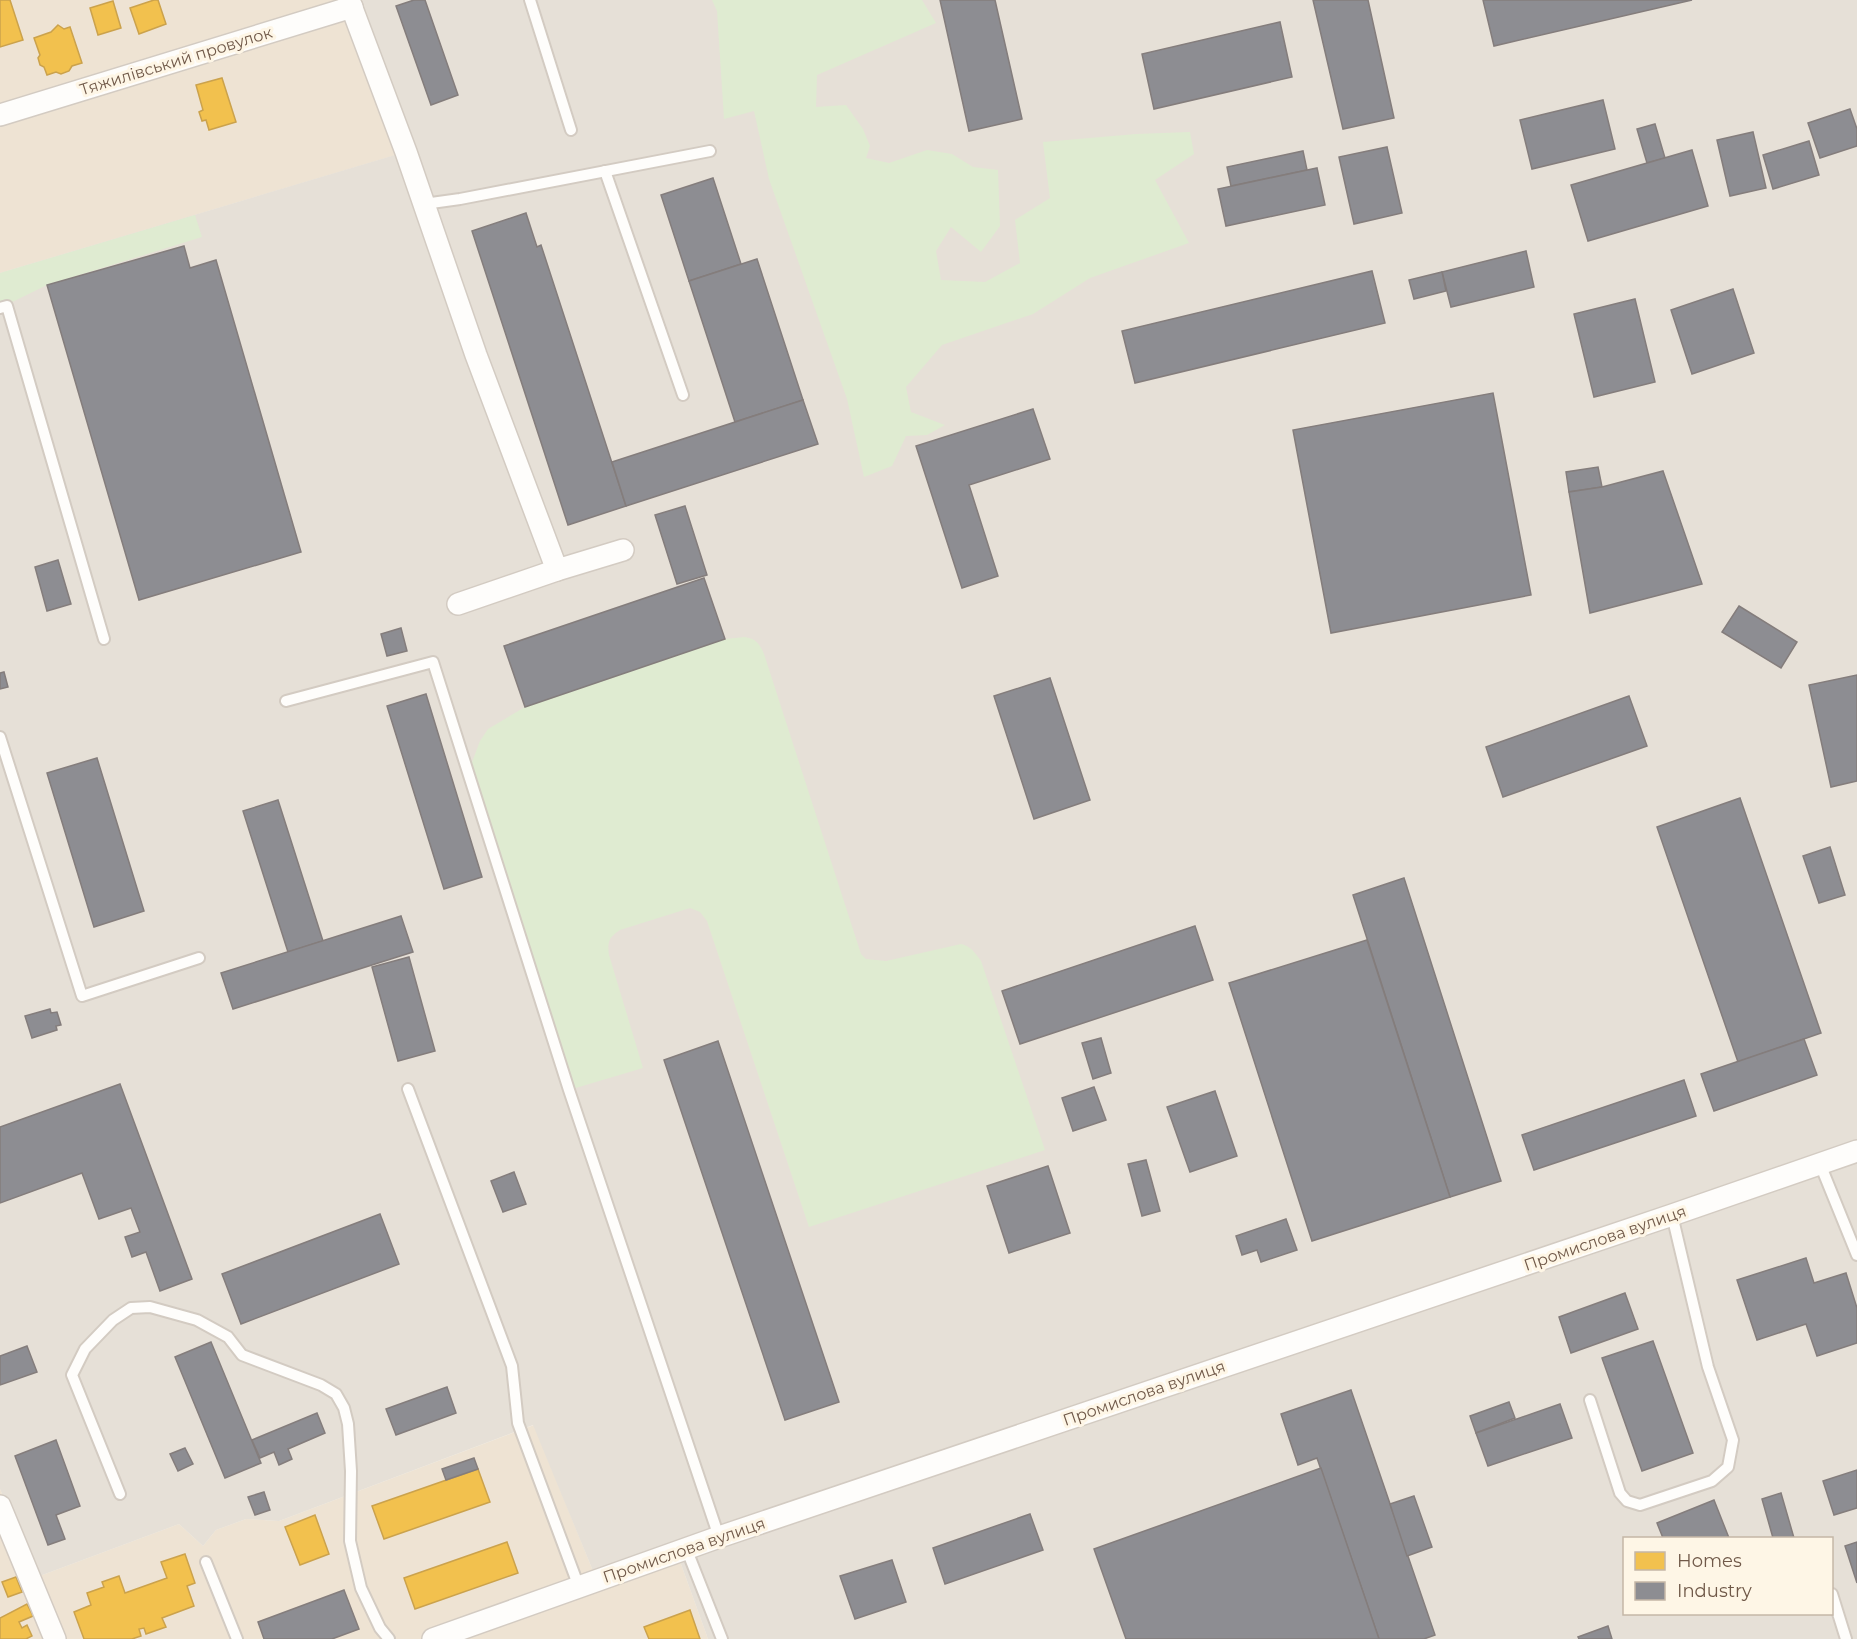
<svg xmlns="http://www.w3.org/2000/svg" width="1857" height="1639" viewBox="0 0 1857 1639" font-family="Montserrat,sans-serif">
  <rect width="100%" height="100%" fill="#f5f0e6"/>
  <!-- residential -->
  <g fill="#eee3d3">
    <path d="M 0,0 L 349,0 L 406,152 L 0,273 Z"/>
    <path d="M 534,1425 L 593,1571 L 673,1542 L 708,1639 L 0,1639 L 0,1489 L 37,1577 L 179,1524 L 203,1546 L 216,1530 L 246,1519 L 279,1521 Z"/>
  </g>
  <!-- industrial -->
  <path fill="#e6e0d7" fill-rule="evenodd" d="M 350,0 L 1857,0 L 1857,1639 L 708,1639 L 673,1542 L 593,1571 L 533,1425 L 279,1521 L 246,1519 L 216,1530 L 203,1546 L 179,1524 L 37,1577 L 0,1489 L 0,273 L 405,152 ZM 1624,1538 L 1832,1538 L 1832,1614 L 1624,1614 Z"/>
  <!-- green -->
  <g fill="#dfebd1">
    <path d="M 712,0 L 922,0 L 936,23 L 817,75 L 816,107 L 846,105 L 863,129 L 870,146 L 866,158 L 889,163 L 927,150 L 952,154 L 973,167 L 998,170 L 1000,226 L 981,252 L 951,227 L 936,251 L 941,280 L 985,282 L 1020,263 L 1015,220 L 1050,198 L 1043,142 L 1136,134 L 1190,132 L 1194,154 L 1155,180 L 1189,243 L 1090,278 L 1033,314 L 942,345 L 906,387 L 911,412 L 945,425 L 927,435 L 906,436 L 892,466 L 864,477 L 847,399 L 769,179 L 754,111 L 724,119 L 717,11 Z"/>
    <path d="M 195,215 L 202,237 L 47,285 L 0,308 L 0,273 Z"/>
    <path d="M 745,637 C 756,639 760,644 764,654 L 861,954 L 866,959 L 886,961 L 961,944 C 971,946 975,953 981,961 L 1045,1150 L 809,1227 L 707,921 L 700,912 L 690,908 L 620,930 C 609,937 607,942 609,955 L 643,1068 L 569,1090 L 468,773 L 480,741 L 488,729 L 525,707 L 725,639 Z"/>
  </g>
  <!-- homes -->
  <g fill="#f2c14e" stroke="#cba24c" stroke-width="1.5">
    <path d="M 0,0 L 10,0 L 23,40 L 0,47 Z"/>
    <path d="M 154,0 L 158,0 L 166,24 L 139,34 L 130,8 Z"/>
    <path d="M 113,1 L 121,28 L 98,35 L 90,8 Z"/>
    <path d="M 58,25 L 64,29 L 70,27 L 82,63 L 72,66 L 69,71 L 61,74 L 56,72 L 47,75 L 44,67 L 40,65 L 38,58 L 40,55 L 34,38 L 51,32 Z"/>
    <path d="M 222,78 L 236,122 L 209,130 L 206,120 L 202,121 L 199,112 L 203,110 L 196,85 Z"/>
    <path d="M 478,1469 L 490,1502 L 384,1539 L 372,1506 Z"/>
    <path d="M 315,1515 L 329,1554 L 300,1565 L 285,1527 Z"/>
    <path d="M 507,1542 L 518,1573 L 415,1609 L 404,1578 Z"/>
    <path d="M 185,1554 L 195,1583 L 187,1586 L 194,1606 L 162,1618 L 166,1627 L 146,1634 L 144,1628 L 139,1629 L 141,1636 L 132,1639 L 84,1639 L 74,1612 L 91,1605 L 87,1593 L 104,1587 L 102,1582 L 119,1576 L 125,1593 L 167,1578 L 161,1562 Z"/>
    <path d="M 16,1577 L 22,1592 L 8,1597 L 2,1582 Z"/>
    <path d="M 27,1604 L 33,1616 L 19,1622 L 22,1628 L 27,1625 L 32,1636 L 26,1639 L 0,1639 L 0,1618 Z"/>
    <path d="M 690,1610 L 700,1639 L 649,1639 L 644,1627 Z"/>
  </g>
  <!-- industry -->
  <g fill="#8d8d92" stroke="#847d7c" stroke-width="1.5">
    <path d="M 414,0 L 425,0 L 458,95 L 431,105 L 396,6 Z"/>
    <path d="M 940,0 L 995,0 L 1022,119 L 969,131 Z"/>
    <path d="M 1313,0 L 1368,0 L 1394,118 L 1343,129 Z"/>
    <path d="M 1483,0 L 1692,0 L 1494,46 Z"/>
    <path d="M 1280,22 L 1292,77 L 1154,109 L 1142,54 Z"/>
    <path d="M 1603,100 L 1615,149 L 1532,169 L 1520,120 Z"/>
    <path d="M 1850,109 L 1857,129 L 1857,146 L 1820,158 L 1808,123 Z"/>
    <path d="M 1655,124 L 1665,158 L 1647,163 L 1637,129 Z"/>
    <path d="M 1753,132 L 1766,188 L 1730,196 L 1717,140 Z"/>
    <path d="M 1809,141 L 1819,175 L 1773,189 L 1763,155 Z"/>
    <path d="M 1387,147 L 1402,213 L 1354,224 L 1339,157 Z"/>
    <path d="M 1692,150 L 1708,206 L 1588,241 L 1571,185 Z"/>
    <path d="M 1303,151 L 1307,170 L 1231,186 L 1227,167 Z"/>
    <path d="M 1317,168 L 1325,205 L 1226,226 L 1218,189 Z"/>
    <path d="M 713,178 L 741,264 L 689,281 L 661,195 Z"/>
    <path d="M 526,213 L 537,247 L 541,245 L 626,506 L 568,525 L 472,231 Z"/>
    <path d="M 184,246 L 190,268 L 216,260 L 301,552 L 139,600 L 47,285 Z"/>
    <path d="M 1526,251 L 1534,287 L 1451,307 L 1442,272 Z"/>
    <path d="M 757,259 L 803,400 L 735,422 L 689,281 Z"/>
    <path d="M 1372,271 L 1385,323 L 1135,383 L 1122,331 Z"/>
    <path d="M 1442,272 L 1446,291 L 1414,299 L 1409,280 Z"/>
    <path d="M 1733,289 L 1754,353 L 1692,374 L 1671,310 Z"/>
    <path d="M 1635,299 L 1655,382 L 1594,397 L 1574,314 Z"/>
    <path d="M 1493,393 L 1531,595 L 1331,633 L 1293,430 Z"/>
    <path d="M 803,400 L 818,444 L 626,506 L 612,462 Z"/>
    <path d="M 1033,409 L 1050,459 L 969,485 L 998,576 L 962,588 L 916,446 Z"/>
    <path d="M 1598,467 L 1602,487 L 1569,492 L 1566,472 Z"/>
    <path d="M 1663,471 L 1702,584 L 1590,613 L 1569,492 L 1602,487 Z"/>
    <path d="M 685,506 L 707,575 L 677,584 L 655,515 Z"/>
    <path d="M 58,560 L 71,604 L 47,611 L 35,567 Z"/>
    <path d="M 704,578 L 725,639 L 525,707 L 504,646 Z"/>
    <path d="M 1739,606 L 1797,642 L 1781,668 L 1722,632 Z"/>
    <path d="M 401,628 L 407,651 L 387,656 L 381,634 Z"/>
    <path d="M 4,672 L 8,687 L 0,689 L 0,673 Z"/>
    <path d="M 1857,675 L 1857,781 L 1831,787 L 1809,685 Z"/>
    <path d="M 1050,678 L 1090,800 L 1034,819 L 994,696 Z"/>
    <path d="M 426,694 L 482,877 L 444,889 L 387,706 Z"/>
    <path d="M 1629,696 L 1647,746 L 1503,797 L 1486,747 Z"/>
    <path d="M 97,758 L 144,911 L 94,927 L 47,773 Z"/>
    <path d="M 1740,798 L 1821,1033 L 1738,1062 L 1657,827 Z"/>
    <path d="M 278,800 L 323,941 L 288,952 L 243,811 Z"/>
    <path d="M 1830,847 L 1845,895 L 1819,903 L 1803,856 Z"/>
    <path d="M 1404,878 L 1501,1181 L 1450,1197 L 1353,895 Z"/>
    <path d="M 401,916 L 413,952 L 233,1009 L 221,973 Z"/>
    <path d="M 1195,926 L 1213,980 L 1020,1044 L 1002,991 Z"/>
    <path d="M 1367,940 L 1450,1197 L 1312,1241 L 1229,983 Z"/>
    <path d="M 409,957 L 435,1051 L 398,1061 L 372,967 Z"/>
    <path d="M 50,1009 L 51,1013 L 57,1012 L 61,1025 L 56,1026 L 57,1030 L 32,1038 L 25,1016 Z"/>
    <path d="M 1101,1038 L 1111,1073 L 1093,1079 L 1082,1043 Z"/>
    <path d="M 1804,1039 L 1817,1075 L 1714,1111 L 1701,1074 Z"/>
    <path d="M 718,1041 L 839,1402 L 785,1420 L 664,1060 Z"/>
    <path d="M 1684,1080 L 1696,1116 L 1534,1170 L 1522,1135 Z"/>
    <path d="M 120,1084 L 192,1279 L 160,1291 L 146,1252 L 132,1257 L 125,1237 L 140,1232 L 131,1208 L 99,1219 L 82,1173 L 0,1203 L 0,1127 Z"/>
    <path d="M 1094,1087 L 1106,1120 L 1073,1131 L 1062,1098 Z"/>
    <path d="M 1215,1091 L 1237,1156 L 1190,1172 L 1167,1107 Z"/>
    <path d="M 1146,1160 L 1160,1211 L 1142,1216 L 1128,1164 Z"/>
    <path d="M 1048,1166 L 1070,1233 L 1009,1253 L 987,1186 Z"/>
    <path d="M 514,1172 L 526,1204 L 503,1212 L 491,1181 Z"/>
    <path d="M 380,1214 L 399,1264 L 241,1324 L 222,1274 Z"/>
    <path d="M 1286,1219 L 1297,1250 L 1261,1262 L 1257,1250 L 1242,1255 L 1236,1236 Z"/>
    <path d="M 1806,1258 L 1814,1283 L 1846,1273 L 1857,1308 L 1857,1343 L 1817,1356 L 1806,1324 L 1757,1340 L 1737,1280 Z"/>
    <path d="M 1625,1293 L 1638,1329 L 1571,1353 L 1559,1317 Z"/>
    <path d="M 1653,1341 L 1693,1453 L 1642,1471 L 1602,1358 Z"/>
    <path d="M 211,1342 L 261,1463 L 225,1478 L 175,1357 Z"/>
    <path d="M 27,1346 L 37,1372 L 0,1385 L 0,1356 Z"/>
    <path d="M 447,1387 L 456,1413 L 396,1435 L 386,1409 Z"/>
    <path d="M 1351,1390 L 1435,1635 L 1424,1639 L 1379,1639 L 1317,1458 L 1298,1465 L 1281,1414 Z"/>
    <path d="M 1509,1402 L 1515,1418 L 1476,1433 L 1470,1416 Z"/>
    <path d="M 1560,1404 L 1572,1438 L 1488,1466 L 1476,1433 Z"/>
    <path d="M 317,1413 L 325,1433 L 288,1449 L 292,1459 L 279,1465 L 274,1452 L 260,1458 L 252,1440 Z"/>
    <path d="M 56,1440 L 80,1506 L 56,1515 L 65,1539 L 48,1545 L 15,1456 Z"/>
    <path d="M 185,1448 L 193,1464 L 178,1471 L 170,1454 Z"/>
    <path d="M 474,1458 L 478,1469 L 446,1480 L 442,1469 Z"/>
    <path d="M 1321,1468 L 1379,1639 L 1126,1639 L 1094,1549 Z"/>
    <path d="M 1857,1470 L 1857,1508 L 1834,1515 L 1823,1481 Z"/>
    <path d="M 264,1492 L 270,1510 L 255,1515 L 248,1497 Z"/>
    <path d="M 1781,1493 L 1794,1538 L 1773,1538 L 1762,1499 Z"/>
    <path d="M 1414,1496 L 1432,1547 L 1407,1556 L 1390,1504 Z"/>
    <path d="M 1714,1500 L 1729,1538 L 1663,1538 L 1657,1523 Z"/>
    <path d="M 1030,1514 L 1043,1550 L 945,1584 L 933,1548 Z"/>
    <path d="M 1857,1542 L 1857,1583 L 1845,1546 Z"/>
    <path d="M 892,1560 L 906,1602 L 855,1619 L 840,1576 Z"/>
    <path d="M 344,1590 L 359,1629 L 332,1639 L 264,1639 L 258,1622 Z"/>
    <path d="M 1608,1626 L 1612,1639 L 1579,1639 L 1578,1637 Z"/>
  </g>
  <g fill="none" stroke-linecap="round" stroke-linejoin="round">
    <!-- service casing -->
    <g stroke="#d3cbc2" stroke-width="14">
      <g id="service">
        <path d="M 530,0 L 571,130"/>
        <path d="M 605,171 L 683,395"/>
        <path d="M 424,204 L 460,199 L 710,151"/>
        <path d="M 0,308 L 7,306 L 104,639"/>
        <path d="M 286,701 L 433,662 L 569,1090 L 719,1537"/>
        <path d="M 0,737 L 82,996 L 199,958"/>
        <path d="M 408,1089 L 512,1366 L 518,1423 L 579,1587"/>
        <path d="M 1820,1164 L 1857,1255"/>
        <path d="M 1590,1400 L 1620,1493 L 1627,1501 L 1640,1505 L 1712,1481 L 1728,1467 L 1733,1440 L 1708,1367 L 1672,1215"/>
        <path d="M 120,1494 L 72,1375 L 85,1349 L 113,1320 L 131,1308 L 150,1307 L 197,1320 L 228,1337 L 242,1355 L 321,1385 L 336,1394 L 344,1408 L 348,1424 L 351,1471 L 350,1541 L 361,1588 L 380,1628 L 389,1639"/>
        <path d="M 686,1548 L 722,1639"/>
        <path d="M 206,1562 L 237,1639"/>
        <path d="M 1832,1594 L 1846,1639"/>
      </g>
    </g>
    <!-- minor casing -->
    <g stroke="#d3cbc2" stroke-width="24">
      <g id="minor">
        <path d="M 349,0 L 406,152 L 476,355 L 557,570 L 623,550"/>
        <path d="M 0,115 L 352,7"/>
        <path d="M 458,604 L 557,570"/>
        <path d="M 0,1506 L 55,1639"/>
        <path d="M 433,1639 L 719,1537 L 1672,1215 L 1857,1151"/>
      </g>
    </g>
    <!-- service -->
    <use href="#service" stroke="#fefdfb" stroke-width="10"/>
    <!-- minor -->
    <use href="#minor" stroke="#fefdfb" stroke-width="21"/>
  </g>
  <g text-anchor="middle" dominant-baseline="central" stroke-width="6" stroke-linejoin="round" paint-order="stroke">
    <!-- street labels -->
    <g font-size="16" fill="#705949" stroke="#fef6e6">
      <text transform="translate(176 61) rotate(-17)">Тяжилівський провулок</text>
      <text transform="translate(1605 1238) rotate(-19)">Промислова вулиця</text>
      <text transform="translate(1144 1393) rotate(-19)">Промислова вулиця</text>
      <text transform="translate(684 1550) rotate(-19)">Промислова вулиця</text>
    </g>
  </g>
  <!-- legend -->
  <rect x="1623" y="1537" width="210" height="78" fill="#fef6e6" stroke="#c5b7a7" stroke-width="1.5"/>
  <rect x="1635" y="1552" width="30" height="18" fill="#f2c14e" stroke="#c5b7a7" stroke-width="1.5"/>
  <text x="1677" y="1567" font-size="18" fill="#705949">Homes</text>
  <rect x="1635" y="1582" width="30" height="18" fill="#8d8d92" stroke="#c5b7a7" stroke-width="1.5"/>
  <text x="1677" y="1597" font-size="18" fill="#705949">Industry</text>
</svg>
